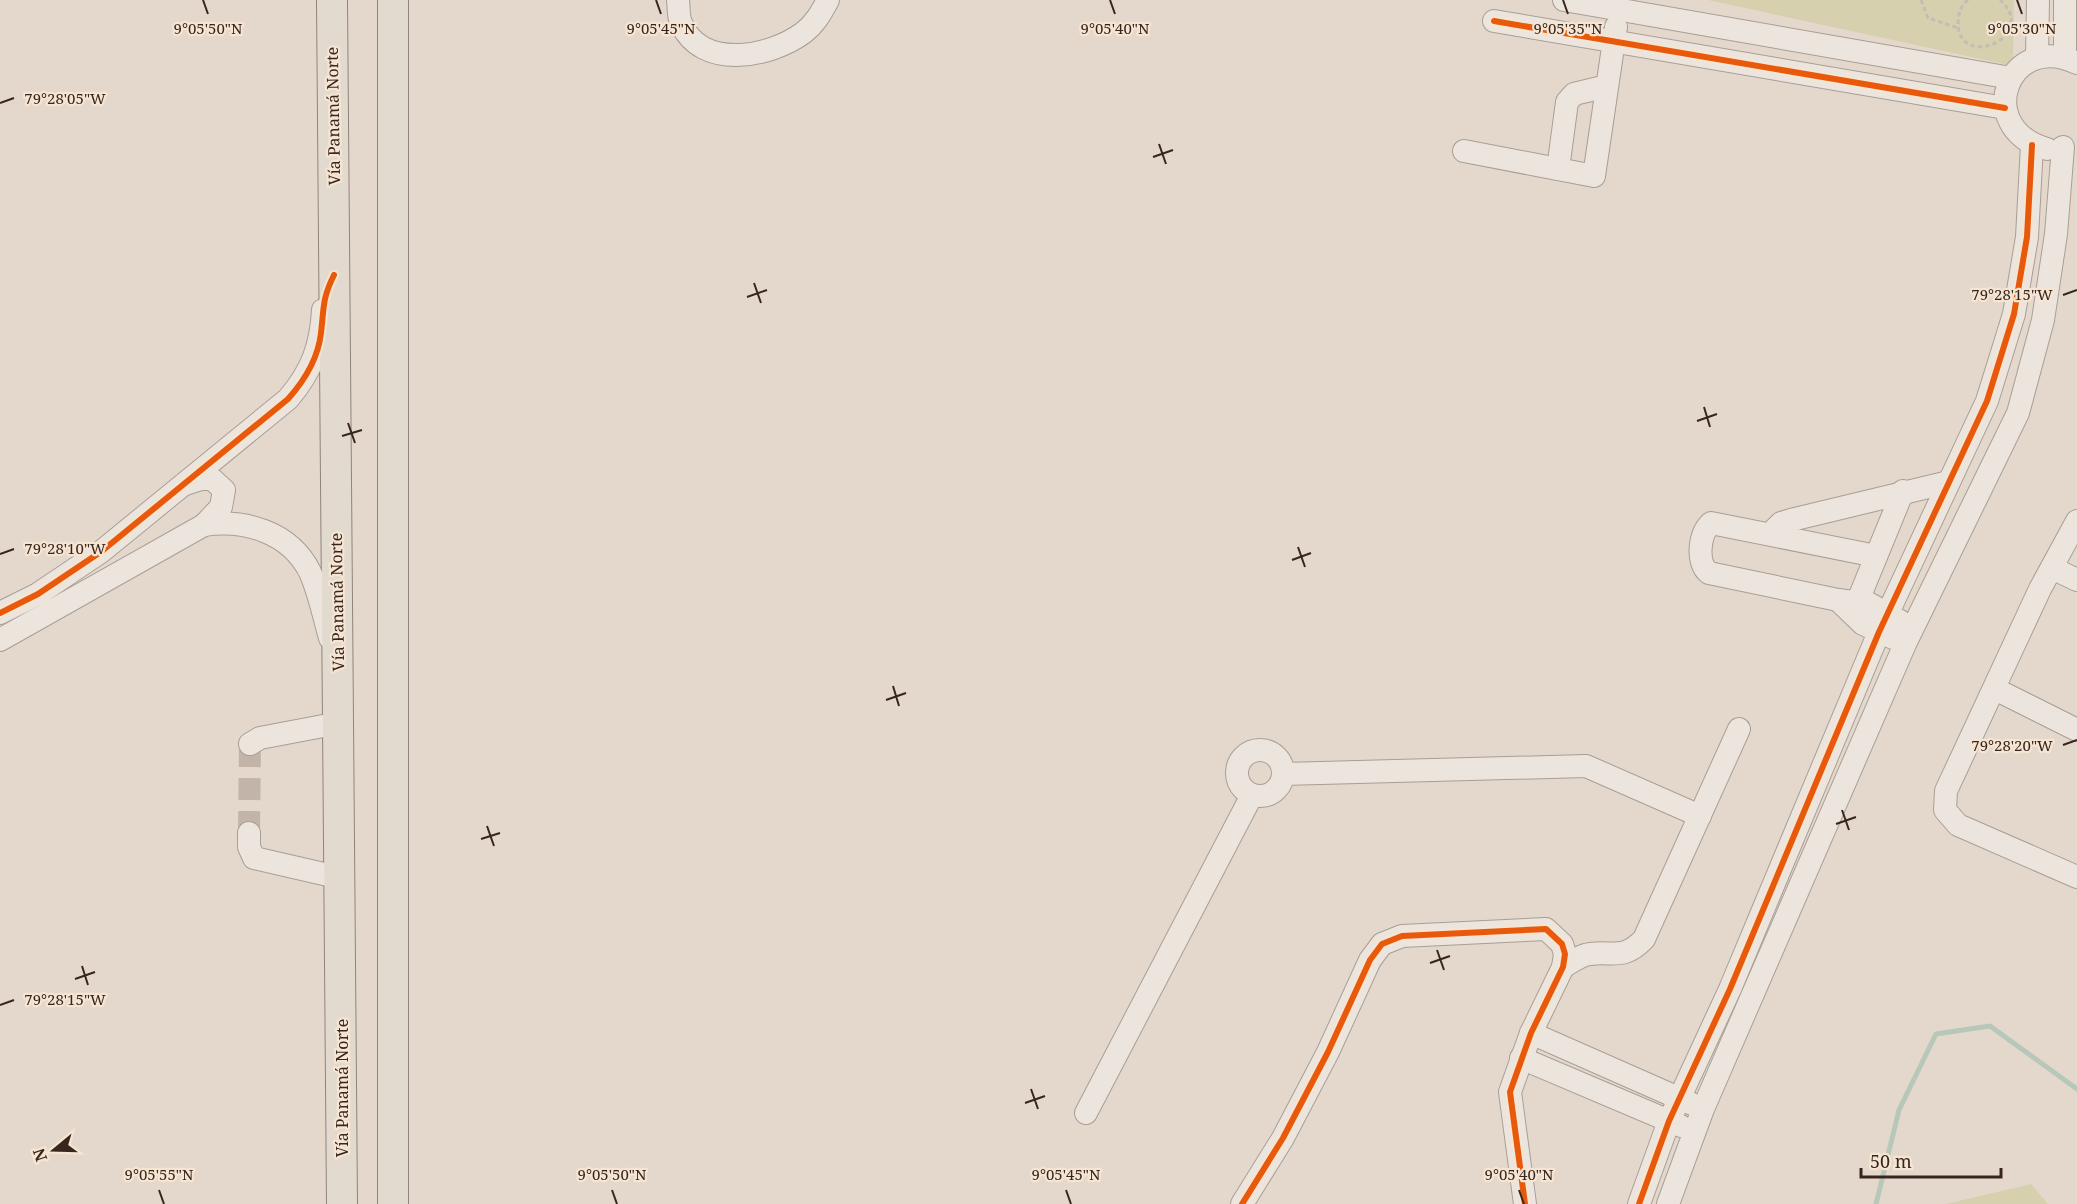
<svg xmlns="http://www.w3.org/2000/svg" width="2077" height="1204" viewBox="0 0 2077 1204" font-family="'Noto Serif',serif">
  <rect width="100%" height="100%" fill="#e4d8cc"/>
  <!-- green -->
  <g fill="#d7d0ae">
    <path d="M 1708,0 L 2014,0 L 2013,66 Z"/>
    <path d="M 2031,1184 L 2048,1204 L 1946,1204 Z"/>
  </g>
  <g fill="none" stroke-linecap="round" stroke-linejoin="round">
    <!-- stream -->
    <path stroke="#b7c8ba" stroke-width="5" d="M 1876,1204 L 1899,1110 L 1936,1034 L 1990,1026 L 2077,1089"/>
    <!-- minor-tunnel -->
    <path stroke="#c2b4a9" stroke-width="22" stroke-dasharray="22 11" stroke-linecap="butt" d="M 249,833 L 250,744"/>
    <!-- minor casing -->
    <g stroke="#a99e95" stroke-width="24">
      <g id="minor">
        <path d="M 678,0 C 679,7 678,16 681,23 C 701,70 769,58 803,33 C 815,24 821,13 828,0"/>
        <path d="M 1564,0 L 2011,78"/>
        <path d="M 1494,21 L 2005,108"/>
        <path d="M 2037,57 L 2038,0"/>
        <path d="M 2065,57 L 2065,0"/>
        <path d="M 2047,149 C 1972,128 2008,30 2077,63"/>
        <path d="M 1464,151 L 1594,176 L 1616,27"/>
        <path d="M 1558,169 L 1567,102 L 1574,94 L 1607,86"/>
        <path d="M 185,484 L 201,479 L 212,479 L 224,490 L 221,507 L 204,525"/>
        <path d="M 2077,521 L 2040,589 L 1946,791 L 1945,810 L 1958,825 L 2077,877"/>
        <path d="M 1770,534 L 1781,523 L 1791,520 L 1949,482"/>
        <path d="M 1876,556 L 1711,523 C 1699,534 1696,563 1709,573 L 1838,600 L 1870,604 L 1900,621"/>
        <path d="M 2052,568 L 2077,580"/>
        <path d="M 1838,600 L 1863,624 L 1893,638"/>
        <path d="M 1857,603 L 1903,491"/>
        <path d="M 0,613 L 38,594 L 102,551 L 288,399 C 312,371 321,346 323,310"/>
        <path d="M 0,640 L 204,525 C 245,519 290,532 310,572 C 319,592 324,617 330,638"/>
        <path d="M 1995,689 L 2077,730"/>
        <path d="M 250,744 L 260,738 L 339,723"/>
        <circle cx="1260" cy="773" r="23"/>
        <path d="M 1283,774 L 1586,766 L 1700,816"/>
        <path d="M 249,833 L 249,847 L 254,858 L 341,878"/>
        <path d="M 1563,967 C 1572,962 1580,955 1590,954 C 1614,951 1624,960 1644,939 L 1739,729"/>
        <path d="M 1531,1033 L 1692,1104"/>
        <path d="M 1521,1058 L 1681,1126"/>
        <path d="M 1086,1113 L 1252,795"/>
        <path d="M 1242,1204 L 1283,1138 L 1328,1052 L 1370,960 L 1382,944 L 1402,936 L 1546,929 L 1562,944 L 1565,954 L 1563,967 L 1531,1033 L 1510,1092 L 1525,1204"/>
        <path d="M 1639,1204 L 1669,1121 L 1730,989 L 1879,632 L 1987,401 L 2014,314 L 2027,237 L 2032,145"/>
        <path d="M 1668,1204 L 1703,1109 L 1905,644 L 2018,413 L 2043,320 L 2056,234 L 2063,147"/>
      </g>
    </g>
    <!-- major casing -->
    <g stroke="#8f847c" stroke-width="32">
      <g id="major">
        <path d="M 332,0 L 342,1204"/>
        <path d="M 393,0 L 393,1204"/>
      </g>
    </g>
    <!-- path -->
    <g stroke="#c5bcb4" stroke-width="3" stroke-dasharray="4.5 3" stroke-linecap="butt">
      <path d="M 1921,0 L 1928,18 L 1958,28"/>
      <path d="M 1968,0 C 1960,6 1958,15 1958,25 C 1962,71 2040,35 2000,0"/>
    </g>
    <!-- minor -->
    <use href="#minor" stroke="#ece5de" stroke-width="22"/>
    <!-- major -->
    <use href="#major" stroke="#e3dacf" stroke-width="30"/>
    <!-- cycleway casing -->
    <g stroke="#f5e5d2" stroke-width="10">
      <g id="cycleway">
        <path d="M 1494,21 L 2005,108"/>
        <path d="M 0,613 L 38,594 L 102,551 L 288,399 C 305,380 318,359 321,333 C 324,308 322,299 334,275"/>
        <path d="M 1242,1204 L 1283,1138 L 1328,1052 L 1370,960 L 1382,944 L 1402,936 L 1546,929 L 1562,944 L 1565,954 L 1563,967 L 1531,1033 L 1510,1092 L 1525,1204"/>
        <path d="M 1639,1204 L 1669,1121 L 1730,989 L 1879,632 L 1987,401 L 2014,314 L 2027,237 L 2032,145"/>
      </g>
    </g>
    <!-- cycleway -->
    <use href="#cycleway" stroke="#e8590c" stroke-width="6"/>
  </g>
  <!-- ticks -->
  <path fill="none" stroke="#38251d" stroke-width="2" d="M 203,0 L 208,14M 656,0 L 661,14M 1110,0 L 1115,14M 1563,0 L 1568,14M 2017,0 L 2022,14M 0,103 L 14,98M 1159,144 L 1166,164M 1153,157 L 1173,150M 754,283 L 761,303M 2063,295 L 2077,290M 747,297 L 767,290M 1704,407 L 1710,427M 1697,421 L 1717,414M 348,423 L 355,443M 342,436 L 362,430M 1298,547 L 1305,567M 0,554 L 14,549M 1292,560 L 1311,553M 893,686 L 899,706M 886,700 L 906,693M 2063,745 L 2077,740M 1842,810 L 1849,830M 1836,824 L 1856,817M 487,826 L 494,846M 481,839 L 500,833M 1437,950 L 1444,970M 1430,963 L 1450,956M 82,966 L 88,985M 75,979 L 95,972M 0,1005 L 14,1000M 1031,1089 L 1038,1109M 1025,1103 L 1045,1096M 159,1190 L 164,1204M 612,1190 L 617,1204M 1066,1190 L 1071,1204M 1519,1190 L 1524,1204"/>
  <g text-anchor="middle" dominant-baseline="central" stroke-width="4.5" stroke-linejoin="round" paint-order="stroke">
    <!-- street labels -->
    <g font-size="16" fill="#38251d" stroke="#f5e5d2">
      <text transform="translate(333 116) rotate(-91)">Vía Panamá Norte</text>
      <text transform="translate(337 602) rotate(-91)">Vía Panamá Norte</text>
      <text transform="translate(342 1088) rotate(-90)">Vía Panamá Norte</text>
    </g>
  </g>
  <g font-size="15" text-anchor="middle" fill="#38251d" stroke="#f5e5d2" stroke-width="4.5" stroke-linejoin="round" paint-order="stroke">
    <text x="208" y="34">9°05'50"N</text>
    <text x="661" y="34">9°05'45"N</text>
    <text x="1115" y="34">9°05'40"N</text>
    <text x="1568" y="34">9°05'35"N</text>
    <text x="2022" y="34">9°05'30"N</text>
    <text x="65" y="104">79°28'05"W</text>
    <text x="2012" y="300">79°28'15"W</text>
    <text x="65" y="554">79°28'10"W</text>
    <text x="2012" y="751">79°28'20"W</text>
    <text x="65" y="1005">79°28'15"W</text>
    <text x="159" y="1180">9°05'55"N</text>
    <text x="612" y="1180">9°05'50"N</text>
    <text x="1066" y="1180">9°05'45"N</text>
    <text x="1519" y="1180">9°05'40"N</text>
  </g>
  <!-- north arrow -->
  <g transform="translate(54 1150) rotate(251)" stroke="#f5e5d2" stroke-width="4.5" paint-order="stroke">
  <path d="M0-4.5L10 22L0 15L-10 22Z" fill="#38251d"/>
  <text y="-9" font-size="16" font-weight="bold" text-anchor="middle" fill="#38251d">N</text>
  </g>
  <!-- scale -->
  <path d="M1861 1168v9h140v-9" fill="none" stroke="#38251d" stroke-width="3"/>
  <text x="1870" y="1168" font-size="18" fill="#38251d" stroke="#f5e5d2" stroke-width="4.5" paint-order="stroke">50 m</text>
</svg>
